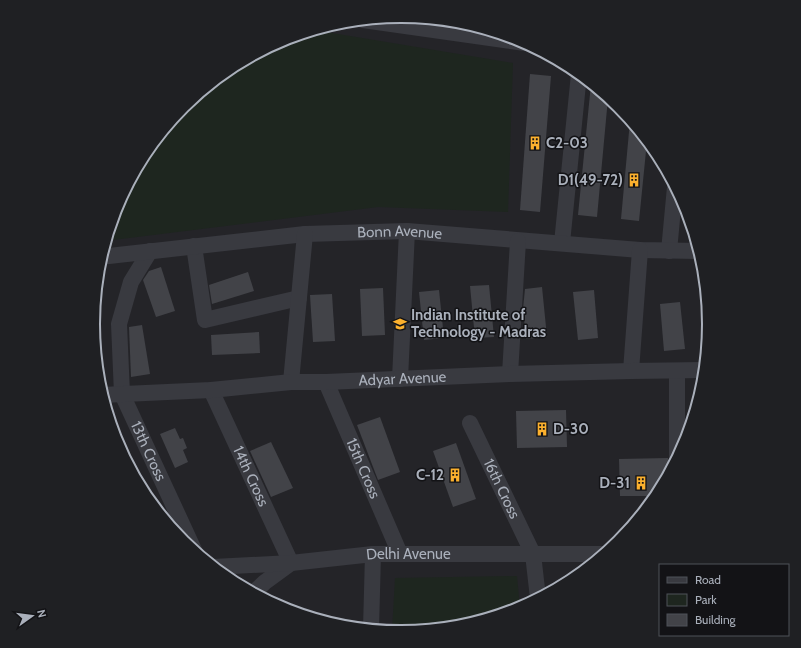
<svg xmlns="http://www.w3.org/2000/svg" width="801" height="648" viewBox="0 0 801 648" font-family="Cabin,sans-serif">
  <rect width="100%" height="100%" fill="#18181b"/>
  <!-- built -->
  <circle fill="#242428" cx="400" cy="324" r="307"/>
  <!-- green -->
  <g fill="#1e261f">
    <path d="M 314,30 L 513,63 L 508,212 L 378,207 L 105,241 L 116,206 L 145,153 L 183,106 L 230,68 L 283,39 Z"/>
    <path d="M 517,576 L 520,608 L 518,609 L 460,626 L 400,632 L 392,631 L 395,578 Z"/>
  </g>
  <!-- building -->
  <g fill="#424348">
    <path d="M 530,74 L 551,76 L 540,212 L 520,210 Z"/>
    <path d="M 591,84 L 608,98 L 597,217 L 578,215 Z"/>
    <path d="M 630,121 L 647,141 L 639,221 L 621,219 Z"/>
    <path d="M 161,267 L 175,311 L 156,317 L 143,280 L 149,271 Z"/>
    <path d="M 248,272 L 254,291 L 212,304 L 209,285 Z"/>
    <path d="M 489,285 L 494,337 L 475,338 L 470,286 Z"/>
    <path d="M 542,287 L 547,337 L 526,339 L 523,309 L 525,289 Z"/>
    <path d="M 383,288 L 385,335 L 362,336 L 360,289 Z"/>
    <path d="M 439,290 L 444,338 L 424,340 L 419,292 Z"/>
    <path d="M 594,290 L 598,338 L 578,340 L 573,292 Z"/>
    <path d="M 332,294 L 335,341 L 313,342 L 310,295 Z"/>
    <path d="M 680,302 L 685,349 L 664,351 L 660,304 Z"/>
    <path d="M 142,325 L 150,374 L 131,377 L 129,327 Z"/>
    <path d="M 259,332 L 260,353 L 212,355 L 211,335 Z"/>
    <path d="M 566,410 L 567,447 L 517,448 L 516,411 Z"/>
    <path d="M 380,417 L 400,472 L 378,480 L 357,425 Z"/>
    <path d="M 175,428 L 180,439 L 183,438 L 187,448 L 183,450 L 188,462 L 175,468 L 160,434 Z"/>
    <path d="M 271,442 L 293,488 L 271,497 L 250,451 Z"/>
    <path d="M 456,443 L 476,499 L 453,507 L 433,451 Z"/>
    <path d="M 668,458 L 669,471 L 656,496 L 620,496 L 619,459 Z"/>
  </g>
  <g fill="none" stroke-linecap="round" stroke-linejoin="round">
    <!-- minor -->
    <g stroke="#393a40" stroke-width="16">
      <path d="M 363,20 L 525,43"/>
      <path d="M 562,243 L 579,74"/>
      <path d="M 194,246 L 205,320 L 299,298"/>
      <path id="s1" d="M 150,251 L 131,282 L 119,324 L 122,394 L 195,552"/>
      <path d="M 669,251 L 675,187"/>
      <path id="s2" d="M 100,257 L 305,234 L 407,231 L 640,250 L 699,251"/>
      <path d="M 631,371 L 640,250"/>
      <path d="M 677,372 L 677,457"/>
      <path d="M 510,374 L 518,241"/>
      <path d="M 400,379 L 407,231"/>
      <path d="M 291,382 L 305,234"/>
      <path id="s3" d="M 326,382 L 400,554"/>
      <path id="s4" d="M 211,390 L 291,563 L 265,582 L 253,593"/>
      <path id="s5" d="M 102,395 L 211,390 L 291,382 L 326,382 L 510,374 L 631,371 L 704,370"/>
      <path id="s6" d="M 470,423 L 533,554 L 538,598"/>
      <path id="s7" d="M 213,567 L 291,563 L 373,554 L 604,554"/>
      <path d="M 371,629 L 373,554"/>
    </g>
  </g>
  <!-- icons -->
  <defs>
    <g id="building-bare" transform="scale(1.08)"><path d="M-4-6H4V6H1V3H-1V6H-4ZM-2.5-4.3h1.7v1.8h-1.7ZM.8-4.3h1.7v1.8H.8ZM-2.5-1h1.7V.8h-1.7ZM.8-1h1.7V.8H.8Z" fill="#fcb12e" stroke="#131316" stroke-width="2.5" paint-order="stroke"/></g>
    <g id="university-bare" transform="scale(1.08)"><path d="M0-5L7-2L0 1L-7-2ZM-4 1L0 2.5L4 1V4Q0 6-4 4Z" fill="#fcb12e" stroke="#131316" stroke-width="2.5" paint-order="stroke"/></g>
  </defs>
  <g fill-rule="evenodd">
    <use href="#building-bare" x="535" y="143"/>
    <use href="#building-bare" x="634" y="180"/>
    <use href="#university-bare" x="400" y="324"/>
    <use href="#building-bare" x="542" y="429"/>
    <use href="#building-bare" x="455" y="475"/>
    <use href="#building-bare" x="641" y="483"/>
  </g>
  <g text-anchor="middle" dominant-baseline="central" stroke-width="3" stroke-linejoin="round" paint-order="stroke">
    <!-- poi labels -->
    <g font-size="15" font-weight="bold" fill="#aab0bb" stroke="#131316" text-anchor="start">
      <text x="546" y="143">C2-03</text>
      <text x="623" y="180" text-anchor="end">D1(49-72)</text>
      <text x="411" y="315">Indian Institute of<tspan x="411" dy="17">Technology - Madras</tspan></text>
      <text x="553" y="429">D-30</text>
      <text x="444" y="475" text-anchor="end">C-12</text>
      <text x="630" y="483" text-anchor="end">D-31</text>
    </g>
    <!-- street labels -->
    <g font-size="15" fill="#aab0bb" stroke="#131316">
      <text stroke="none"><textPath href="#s2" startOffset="301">Bonn Avenue</textPath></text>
      <text stroke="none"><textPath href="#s5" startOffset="301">Adyar Avenue</textPath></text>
      <text stroke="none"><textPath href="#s1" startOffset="213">13th Cross</textPath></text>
      <text stroke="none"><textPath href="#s3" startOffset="94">15th Cross</textPath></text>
      <text stroke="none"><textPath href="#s4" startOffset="95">14th Cross</textPath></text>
      <text stroke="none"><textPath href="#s6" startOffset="73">16th Cross</textPath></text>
      <text stroke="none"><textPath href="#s7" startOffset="196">Delhi Avenue</textPath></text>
    </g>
  </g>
  <!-- crop -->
  <path d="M0 0H801V648H0ZM100 324a301 301 0 1 1 602 0a301 301 0 1 1-602 0Z" fill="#1f2023" fill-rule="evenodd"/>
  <path fill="none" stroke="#aab0bb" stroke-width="2" d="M100 324a301 301 0 1 1 602 0a301 301 0 1 1-602 0Z"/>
  <!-- legend -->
  <rect x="659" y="564" width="130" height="72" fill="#131316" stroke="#4f5258"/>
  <rect x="667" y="577" width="20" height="6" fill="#393a40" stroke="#4f5258"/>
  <text x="695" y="584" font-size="12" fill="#aab0bb">Road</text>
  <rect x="667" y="594" width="20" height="12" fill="#1e261f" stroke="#4f5258"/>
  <text x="695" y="604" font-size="12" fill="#aab0bb">Park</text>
  <rect x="667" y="614" width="20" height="12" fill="#424348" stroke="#4f5258"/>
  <text x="695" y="624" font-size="12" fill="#aab0bb">Building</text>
  <!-- north arrow -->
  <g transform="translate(32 616) rotate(76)" stroke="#131316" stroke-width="3" paint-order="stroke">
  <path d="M0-3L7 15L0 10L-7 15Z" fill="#aab0bb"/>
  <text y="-6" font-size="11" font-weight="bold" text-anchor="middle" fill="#aab0bb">N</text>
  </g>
</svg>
